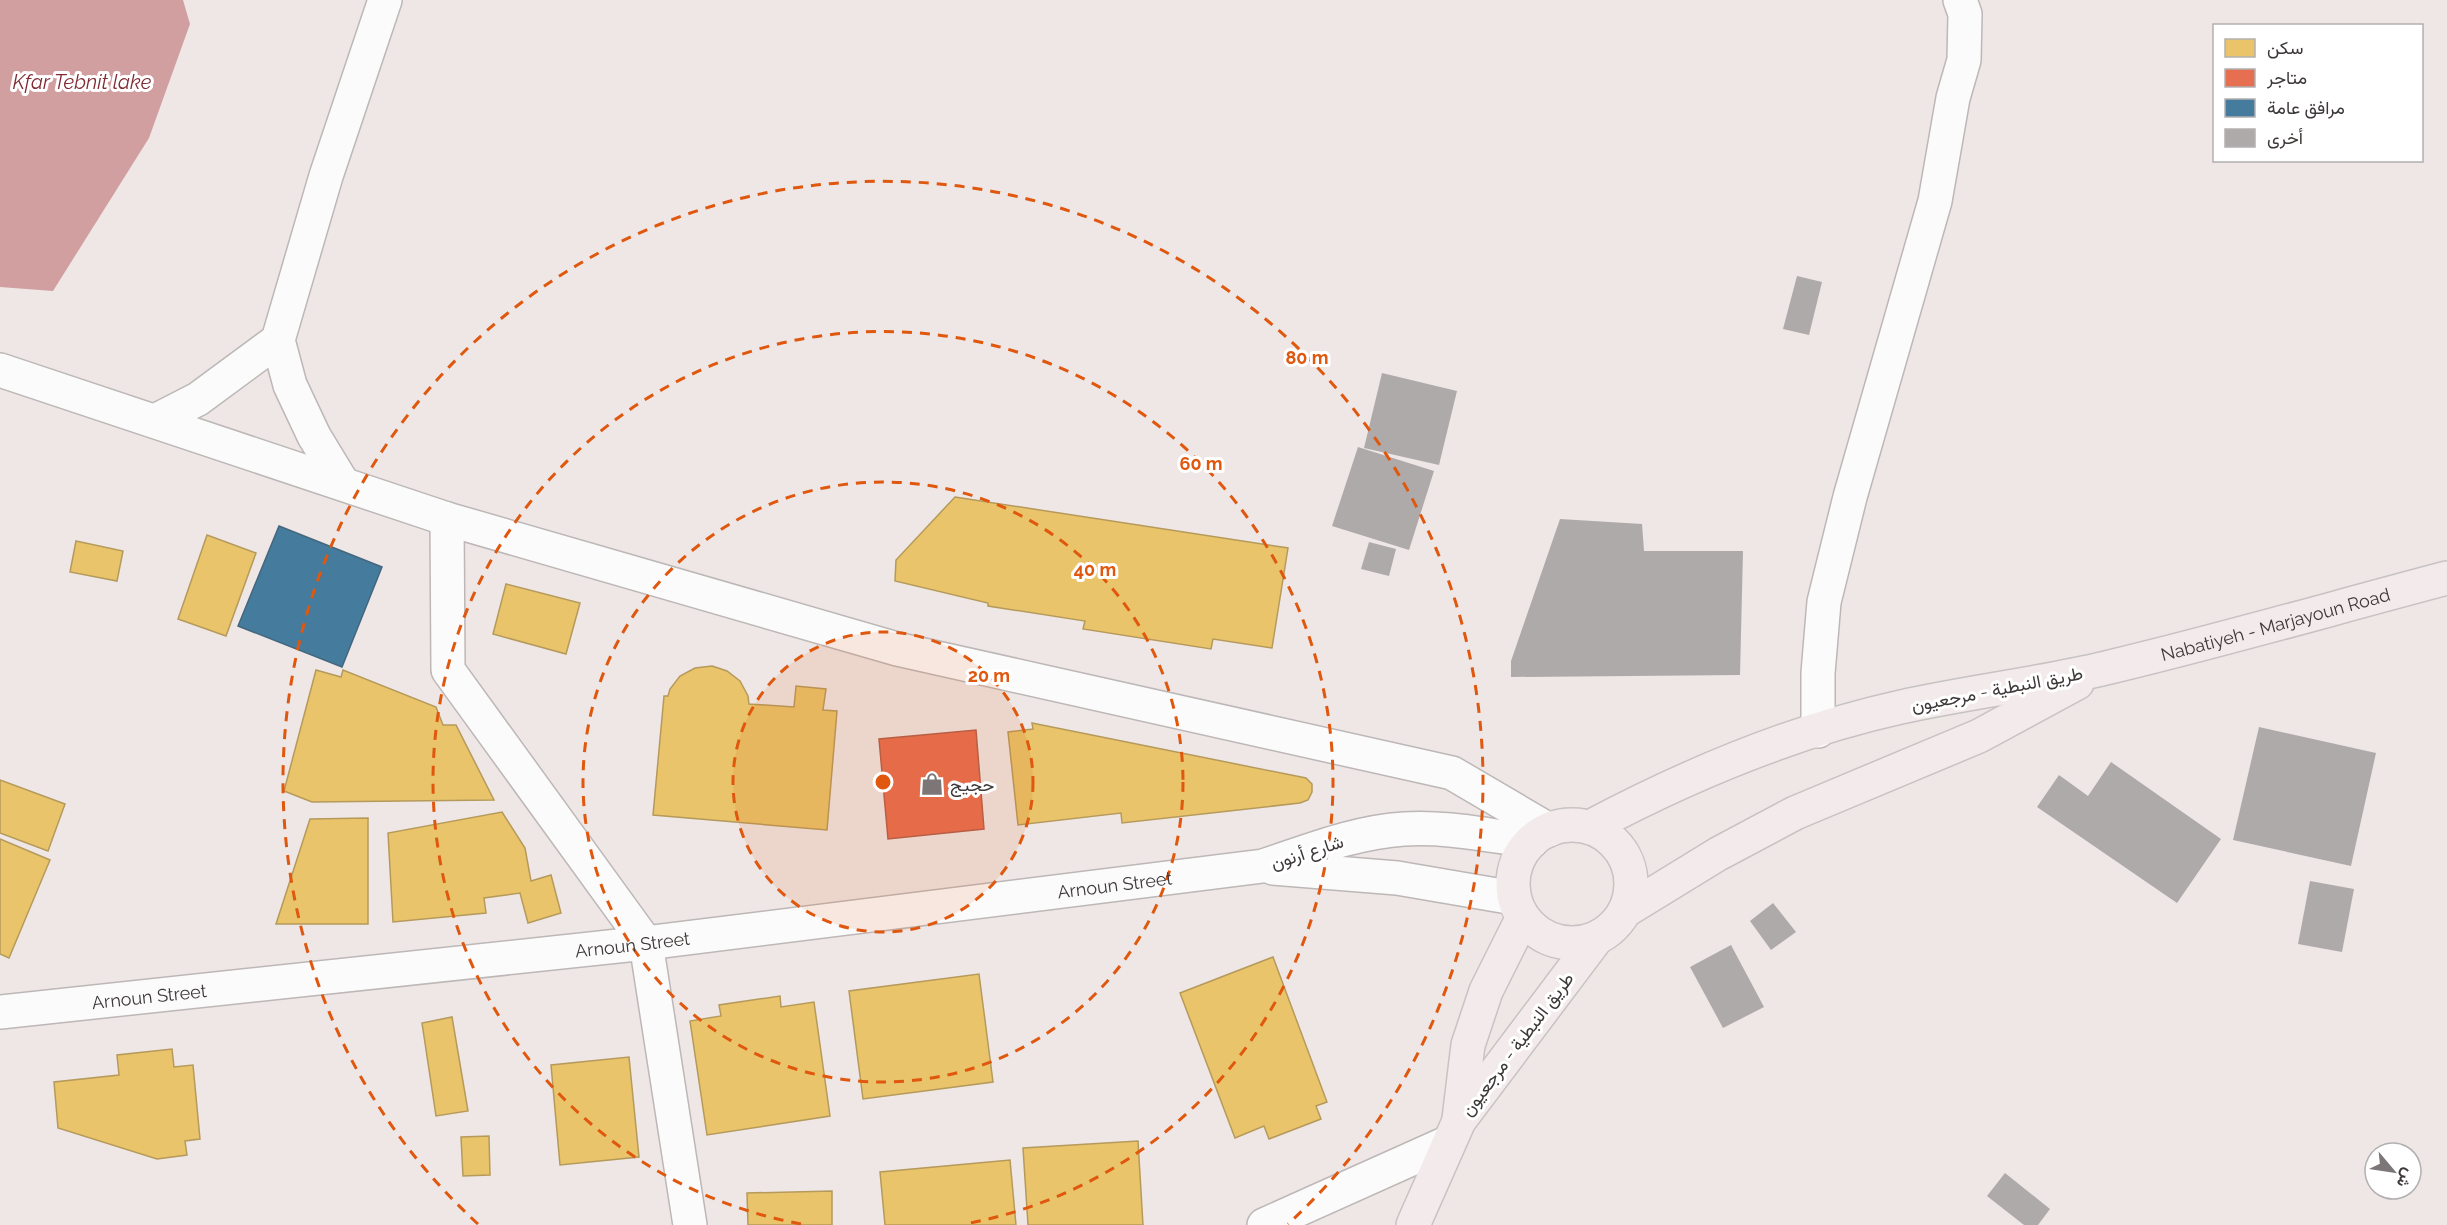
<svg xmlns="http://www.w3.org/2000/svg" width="2447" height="1225" viewBox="0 0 2447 1225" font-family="Raleway,Vazirmatn,sans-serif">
  <rect width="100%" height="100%" fill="#eee7e6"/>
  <!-- water -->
  <path fill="#d19fa0" d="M 0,0 L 183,0 L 190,24 L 149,138 L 53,291 L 0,287 Z"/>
  <!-- homes -->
  <g fill="#e9c46a" stroke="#b69a5b" stroke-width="1.5">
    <path d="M 955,497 L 1288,548 L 1272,648 L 1213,639 L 1211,649 L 1083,629 L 1085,621 L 988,606 L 988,603 L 895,581 L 896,560 Z"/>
    <path d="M 207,535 L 256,553 L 226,636 L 178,619 Z"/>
    <path d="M 76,541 L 123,551 L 117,581 L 70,572 Z"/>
    <path d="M 506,584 L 580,603 L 566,654 L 493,634 Z"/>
    <path d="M 712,666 L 727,671 L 740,681 L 748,696 L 749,704 L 794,707 L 796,686 L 826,689 L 823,710 L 837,711 L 827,830 L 653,815 L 664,696 L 668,696 L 670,689 L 680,676 L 695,668 Z"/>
    <path d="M 316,670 L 341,677 L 343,670 L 436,707 L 443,725 L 456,725 L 494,800 L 312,802 L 284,791 Z"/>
    <path d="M 1032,723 L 1306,778 L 1312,784 L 1312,792 L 1308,800 L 1300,803 L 1122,823 L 1121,813 L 1018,825 L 1008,732 L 1033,729 Z"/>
    <path d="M 0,780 L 65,804 L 48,851 L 0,833 Z"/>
    <path d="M 502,812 L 525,848 L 531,881 L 551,875 L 561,913 L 528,923 L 520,893 L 484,898 L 486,913 L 393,922 L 388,833 Z"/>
    <path d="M 368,818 L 368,924 L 276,924 L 310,819 Z"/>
    <path d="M 0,839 L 50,860 L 9,958 L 0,954 Z"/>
    <path d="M 1273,957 L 1327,1102 L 1316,1106 L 1321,1119 L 1269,1139 L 1264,1126 L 1235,1138 L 1180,993 Z"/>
    <path d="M 979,974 L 993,1082 L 863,1099 L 849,991 Z"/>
    <path d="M 780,996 L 781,1007 L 814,1002 L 830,1116 L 707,1135 L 690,1021 L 721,1016 L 719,1005 Z"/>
    <path d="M 452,1017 L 468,1111 L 436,1116 L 422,1023 Z"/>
    <path d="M 172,1049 L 174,1067 L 193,1065 L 200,1139 L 185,1141 L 187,1155 L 157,1159 L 58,1128 L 54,1082 L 119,1075 L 117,1055 Z"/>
    <path d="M 629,1057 L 639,1157 L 560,1165 L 551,1065 Z"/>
    <path d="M 489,1136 L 490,1175 L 463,1176 L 461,1137 Z"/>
    <path d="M 1138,1141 L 1143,1225 L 1028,1225 L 1023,1148 Z"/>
    <path d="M 1010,1160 L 1016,1225 L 885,1225 L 880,1172 Z"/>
    <path d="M 832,1191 L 832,1225 L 748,1225 L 747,1193 Z"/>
  </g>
  <!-- shops -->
  <path fill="#e76f51" stroke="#b45f4a" stroke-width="1.5" d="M 976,730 L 984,829 L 888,839 L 879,739 Z"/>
  <!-- public -->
  <path fill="#457b9d" stroke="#43677f" stroke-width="1.5" d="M 279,526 L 382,567 L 342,667 L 238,626 Z"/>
  <!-- building -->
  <g fill="#afaaaa">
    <path d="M 1797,276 L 1822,282 L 1809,335 L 1783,329 Z"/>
    <path d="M 1382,373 L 1457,391 L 1439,465 L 1364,448 Z"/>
    <path d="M 1358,447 L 1434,471 L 1409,550 L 1332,526 Z"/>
    <path d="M 1560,519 L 1642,524 L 1644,551 L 1743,551 L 1740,675 L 1511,677 L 1511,661 Z"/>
    <path d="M 1369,542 L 1396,549 L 1389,576 L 1361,569 Z"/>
    <path d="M 2259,727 L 2376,753 L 2351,866 L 2233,840 Z"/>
    <path d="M 2111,762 L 2221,839 L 2177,903 L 2037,807 L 2059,775 L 2088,796 Z"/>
    <path d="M 2310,881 L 2354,889 L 2342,952 L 2298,944 Z"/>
    <path d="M 1773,903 L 1796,932 L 1771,950 L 1750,921 Z"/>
    <path d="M 1731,945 L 1764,1007 L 1723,1028 L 1690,967 Z"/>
    <path d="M 2005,1173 L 2050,1209 L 2038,1225 L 2024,1225 L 1987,1196 Z"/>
  </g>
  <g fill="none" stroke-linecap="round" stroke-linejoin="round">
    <!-- minor casing -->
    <g stroke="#bdb7b7" stroke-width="36">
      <g id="minor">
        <path d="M 0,370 L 447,519 L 897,649 L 1452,773 L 1549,830"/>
        <path d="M 155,421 L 198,399 L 278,340"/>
        <path d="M 342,482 L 314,436 L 290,385 L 278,340 L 326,176 L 385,0"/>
        <path d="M 447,519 L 448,670 L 646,943 L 690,1225"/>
        <path d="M 1818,731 L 1818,673 L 1824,602 L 1850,497 L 1935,201 L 1953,98 L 1964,60 L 1965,14 L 1960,0"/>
        <path d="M 1273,868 L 1397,878 L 1514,898"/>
        <path id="s1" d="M 0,1012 L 646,943 L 1263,866 C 1309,851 1355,832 1404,829 C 1446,826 1490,836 1532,841"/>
        <path d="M 1264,1225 L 1449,1142"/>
      </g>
    </g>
    <!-- major casing -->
    <g stroke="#c7c3c3" stroke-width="36">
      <g id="major">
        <circle cx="1572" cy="884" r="59"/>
        <path id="s2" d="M 1590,827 C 1688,775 1792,731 1901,707 C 1969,692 2038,684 2106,668 C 2220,641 2333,608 2447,578"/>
        <path d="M 1625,911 L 1718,854 L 1795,813 L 1979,736 L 2077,683"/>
        <path d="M 1459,1119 L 1468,1045 L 1486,991 L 1523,917"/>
        <path d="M 1413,1225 L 1459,1121 L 1596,939"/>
      </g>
    </g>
    <!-- minor -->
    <use href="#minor" stroke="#fcfbfb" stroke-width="33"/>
    <!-- major -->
    <use href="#major" stroke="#f3eaeb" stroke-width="33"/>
  </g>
  <!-- distance rings -->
  <circle cx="883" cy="782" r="150" fill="#e0570e" fill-opacity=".12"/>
  <g fill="none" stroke="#e0570e" stroke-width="3" stroke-dasharray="10 8">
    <circle cx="883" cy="782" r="150"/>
    <circle cx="883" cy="782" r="300"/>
    <path d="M801 1224A450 450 0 1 1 965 1224"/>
    <path d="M478 1224A600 600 0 1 1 1288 1224"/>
  </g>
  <!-- icons -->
  <defs>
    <g id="shop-bare" transform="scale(1.8)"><path d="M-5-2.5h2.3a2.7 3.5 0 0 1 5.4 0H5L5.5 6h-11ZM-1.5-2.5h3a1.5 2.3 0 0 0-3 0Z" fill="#7c7676" stroke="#fff" stroke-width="2.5" paint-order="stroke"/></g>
  </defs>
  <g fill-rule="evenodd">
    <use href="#shop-bare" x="932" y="784"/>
  </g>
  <g text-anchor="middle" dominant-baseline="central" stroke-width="6" stroke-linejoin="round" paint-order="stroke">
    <!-- street labels -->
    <g font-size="18" fill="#3e3939" stroke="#fff">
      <text stroke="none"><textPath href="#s2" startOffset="718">Nabatiyeh - Marjayoun Road</textPath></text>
      <text transform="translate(1997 689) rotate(-11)">طريق النبطية - مرجعيون</text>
      <text transform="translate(1307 852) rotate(-18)">شارع أرنون</text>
      <text stroke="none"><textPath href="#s1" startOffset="1122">Arnoun Street</textPath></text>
      <text stroke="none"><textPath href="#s1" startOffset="636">Arnoun Street</textPath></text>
      <text stroke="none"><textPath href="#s1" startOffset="150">Arnoun Street</textPath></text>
      <text transform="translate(1517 1044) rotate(-53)">طريق النبطية - مرجعيون</text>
    </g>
    <!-- poi labels -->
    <g font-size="18" fill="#3e3939" stroke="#fff" text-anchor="start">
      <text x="950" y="784">حجيج</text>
    </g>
    <!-- water labels -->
    <g font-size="20" font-style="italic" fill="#802b34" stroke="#fff">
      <text x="82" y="82">Kfar Tebnit lake</text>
    </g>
  </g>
  <circle cx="883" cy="782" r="9" fill="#e0570e" stroke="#fff" stroke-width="3"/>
  <g font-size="18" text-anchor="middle" font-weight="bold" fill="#e0570e" stroke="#fff" stroke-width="6" stroke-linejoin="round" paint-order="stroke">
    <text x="1307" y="364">80 m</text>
    <text x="1201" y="470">60 m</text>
    <text x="1095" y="576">40 m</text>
    <text x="989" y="682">20 m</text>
  </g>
  <!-- legend -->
  <rect x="2213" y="24" width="210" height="138" fill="#ffffff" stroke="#b2b0b0" stroke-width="1.5"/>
  <rect x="2225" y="39" width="30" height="18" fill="#e9c46a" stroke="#b2b0b0" stroke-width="1.5"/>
  <text x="2267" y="54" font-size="18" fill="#3e3939">سكن</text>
  <rect x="2225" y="69" width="30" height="18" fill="#e76f51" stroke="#b2b0b0" stroke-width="1.5"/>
  <text x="2267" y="84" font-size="18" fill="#3e3939">متاجر</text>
  <rect x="2225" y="99" width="30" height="18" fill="#457b9d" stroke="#b2b0b0" stroke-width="1.5"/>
  <text x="2267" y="114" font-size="18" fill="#3e3939">مرافق عامة</text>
  <rect x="2225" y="129" width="30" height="18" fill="#afaaaa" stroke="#b2b0b0" stroke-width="1.5"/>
  <text x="2267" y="144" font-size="18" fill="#3e3939">أخرى</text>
  <!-- north arrow -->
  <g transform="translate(2393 1171) rotate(119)"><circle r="28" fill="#ffffff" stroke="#b2b0b0" stroke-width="1.5"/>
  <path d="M0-4.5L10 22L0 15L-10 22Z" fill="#7c7676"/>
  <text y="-9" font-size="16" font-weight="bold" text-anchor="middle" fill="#3e3939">ش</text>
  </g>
</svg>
